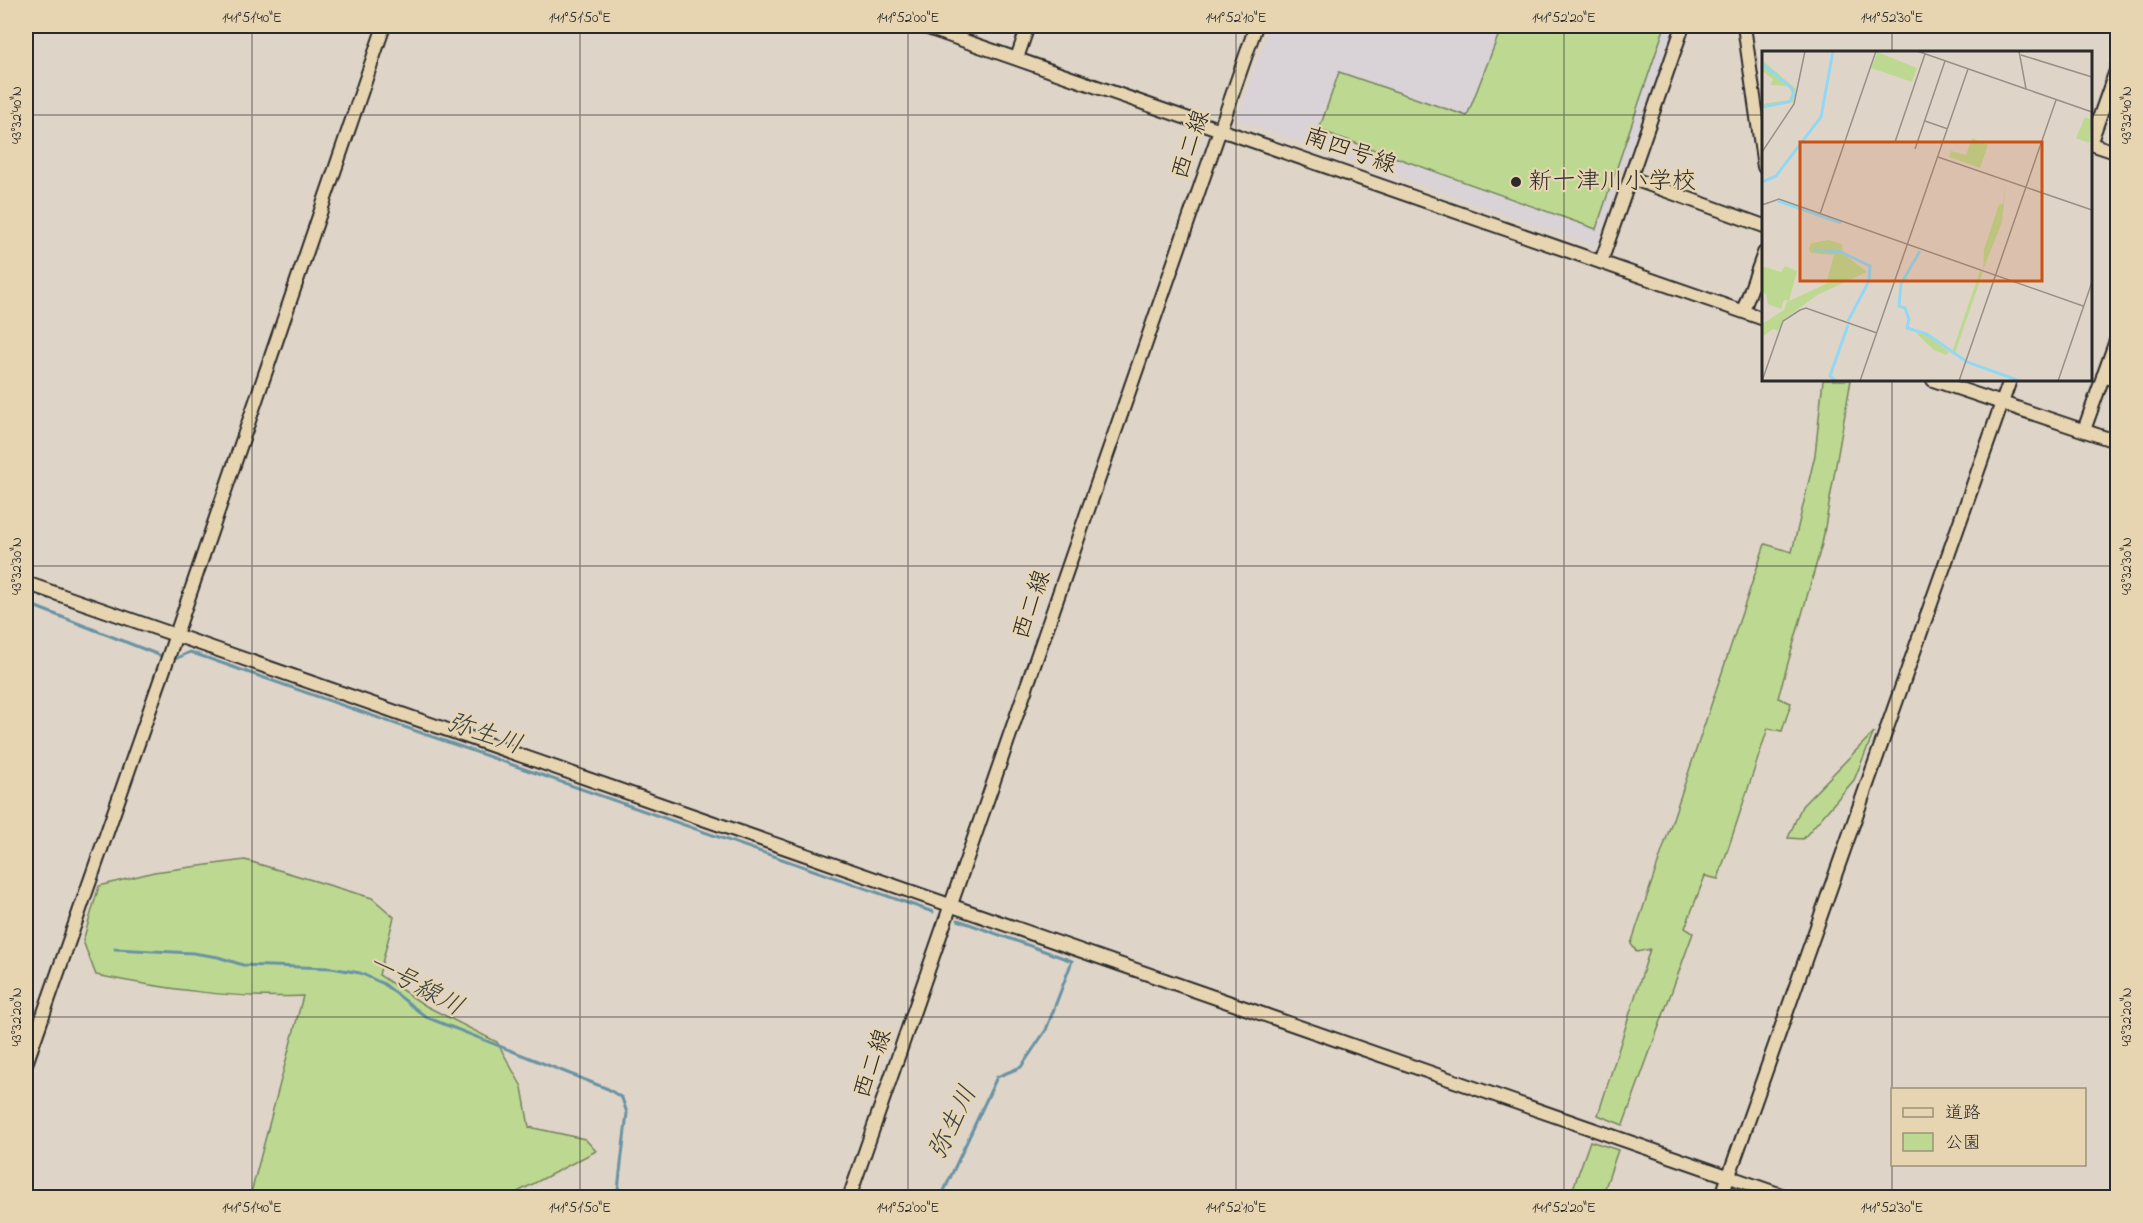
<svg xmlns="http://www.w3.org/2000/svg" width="2143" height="1223" viewBox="0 0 2143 1223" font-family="'Indie Flower','Klee One',sans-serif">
  <rect width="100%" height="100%" fill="#dfd4c8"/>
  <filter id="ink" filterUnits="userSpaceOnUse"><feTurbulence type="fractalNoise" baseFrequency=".0167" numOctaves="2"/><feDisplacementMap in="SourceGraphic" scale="12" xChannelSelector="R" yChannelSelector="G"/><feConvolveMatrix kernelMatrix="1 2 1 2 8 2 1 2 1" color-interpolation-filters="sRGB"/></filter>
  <g filter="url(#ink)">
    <!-- built -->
    <path fill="#d9d3d7" d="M 1270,26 L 1674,26 L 1597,244 L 1594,246 L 1237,120 Z"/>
    <!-- green -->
    <g fill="#bdd991" stroke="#74825e" stroke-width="1.5">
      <path d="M 1502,26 L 1665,26 L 1596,229 L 1319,130 L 1339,72 L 1467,116 Z"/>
      <path d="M 1823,380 L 1851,380 L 1822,544 L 1778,698 L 1791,703 L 1782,731 L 1768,728 L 1718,879 L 1705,876 L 1685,928 L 1693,933 L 1623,1125 L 1598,1115 L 1650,949 L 1637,952 L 1631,944 L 1765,544 L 1792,552 L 1815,455 Z"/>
      <path d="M 1874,732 L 1854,780 L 1803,839 L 1788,838 L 1802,806 Z"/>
      <path d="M 245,860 L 372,898 L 394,917 L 379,975 L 426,1006 L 497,1042 L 522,1087 L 529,1127 L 585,1139 L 596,1151 L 508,1197 L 250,1197 L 303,996 C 234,999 165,989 96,975 L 83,941 L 99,886 L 154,872 Z"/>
      <path d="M 1590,1141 L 1618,1150 L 1602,1197 L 1570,1197 Z"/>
    </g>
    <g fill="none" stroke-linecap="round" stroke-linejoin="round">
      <!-- stream -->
      <g stroke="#6993a3" stroke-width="3">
        <path d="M 26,603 L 164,657"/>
        <path d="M 173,660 L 190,652 L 933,912"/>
        <path d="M 115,949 L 193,953 L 218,957 L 243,965 L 331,968 L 360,973 L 384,984 L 426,1017 L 608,1089 L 622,1098 L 627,1113 L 617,1198"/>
        <path d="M 938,1198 L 943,1193 L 997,1077 L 1021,1067 L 1046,1030 L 1072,961 L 958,920"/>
      </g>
      <!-- minor casing -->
      <g stroke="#2b2b2b" stroke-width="16">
        <g id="minor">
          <path d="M 922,26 L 1764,319"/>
          <path d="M 1744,26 L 1764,167"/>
          <path d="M 1017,58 L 1028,26"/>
          <path d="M 2090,144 L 2118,65"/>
          <path d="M 2091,144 L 2118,153"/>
          <path d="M 1631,178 L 1764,226"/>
          <path d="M 1601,262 L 1683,26"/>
          <path d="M 1743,311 L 1764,253"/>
          <path d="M 2103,376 L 2118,381"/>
          <path d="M 1933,380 L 2118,442"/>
          <path d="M 2084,430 L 2118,335"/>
          <path d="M 26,583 L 1790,1198"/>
          <path d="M 26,1064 L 170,652 L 384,26"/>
          <path d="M 849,1198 L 1256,26"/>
          <path d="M 1721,1198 L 2010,380"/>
        </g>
      </g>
      <!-- minor -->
      <use href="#minor" stroke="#e7d5b2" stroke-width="12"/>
    </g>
  </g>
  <!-- ticks -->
  <path fill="none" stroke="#2b2b2b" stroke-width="1.5" stroke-opacity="0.45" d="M 252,26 L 252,1198M 580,26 L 580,1198M 908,26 L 908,1198M 1236,26 L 1236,1198M 1564,26 L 1564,1198M 1892,26 L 1892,52M 26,115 L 1764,115M 2090,115 L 2118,115M 1892,380 L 1892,1198M 26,566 L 2118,566M 26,1017 L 2118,1017"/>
  <!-- markers -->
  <circle fill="#2b2b2b" stroke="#e7d5b2" stroke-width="2" cx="1516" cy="182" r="6"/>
  <g text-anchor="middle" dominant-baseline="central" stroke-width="4.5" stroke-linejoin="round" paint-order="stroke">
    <!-- street labels -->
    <g font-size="24" fill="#2b2b2b" stroke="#e7d5b2">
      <text transform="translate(1192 145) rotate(-71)">西二線</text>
      <text transform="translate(1350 152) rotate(19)">南四号線</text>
      <text transform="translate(1033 605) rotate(-71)">西二線</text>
      <text transform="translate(874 1064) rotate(-71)">西二線</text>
    </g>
    <!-- poi labels -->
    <g font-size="24" fill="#2b2b2b" stroke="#e7d5b2" text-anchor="start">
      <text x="1528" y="182">新十津川小学校</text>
    </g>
    <!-- water labels -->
    <g font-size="26" font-style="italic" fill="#3a4549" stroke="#e7d5b2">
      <text transform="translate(484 735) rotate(19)">弥生川</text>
      <text transform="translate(415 986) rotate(28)">一号線川</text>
      <text transform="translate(954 1123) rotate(-64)">弥生川</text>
    </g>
  </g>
  <!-- overview -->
  <g transform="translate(1762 51)">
    <rect width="330" height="330" fill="#dfd4c8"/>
    <path d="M 115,1 L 155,17 L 150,31 L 109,17 ZM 0,9 L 34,38 L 31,51 L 0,57 L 0,53 L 27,49 L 30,41 L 25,35 L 8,34 L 11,28 L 0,20 ZM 323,66 L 330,69 L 327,92 L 314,87 ZM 210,87 L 226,94 L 218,117 L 187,106 L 189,100 L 204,104 ZM 244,132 L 240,171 L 221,219 L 222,198 L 237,153 L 241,153 ZM 66,189 L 80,193 L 81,202 L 105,221 L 57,243 L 22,268 L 16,280 L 11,278 L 0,286 L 0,273 L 22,259 L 25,251 L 64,233 L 72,204 L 49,202 L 47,198 L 49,192 ZM 0,215 L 19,221 L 23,215 L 35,220 L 27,250 L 22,249 L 19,258 L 6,253 L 4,243 L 0,241 ZM 218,220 L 221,221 L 193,302 L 190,301 ZM 154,282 L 165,284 L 187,301 L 184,304 L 172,299 Z" fill="#bdd991"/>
    <path fill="none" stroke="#92d8f3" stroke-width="3" d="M 0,13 L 30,37 L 32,44 L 27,51 L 0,56M 0,131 L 14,125 L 59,66 L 71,0M 16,150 L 79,172M 51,199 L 79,201 L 108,215 L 107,230 L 86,270M 158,200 L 139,233 L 137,255 L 143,257 L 147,268 L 145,277 L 165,283 L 205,311 L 258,330M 74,330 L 68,325 L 86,274"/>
    <path fill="none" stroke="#979089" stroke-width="1.5" d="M 155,0 L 264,38M 257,0 L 264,38 L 330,61M 259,4 L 330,26M 163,70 L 186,78M 133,91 L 163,3M 153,98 L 183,10M 0,101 L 32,53 L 43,0M 176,106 L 330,159M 0,154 L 17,148 L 321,255M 58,163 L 114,0M 0,330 L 21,270 L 38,259 L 44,257 L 115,282M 98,330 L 206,18M 197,330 L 294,49M 296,330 L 330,231"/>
    <path fill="#cc5211" fill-opacity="0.15" stroke="#cc5211" stroke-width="3" d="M 38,91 L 280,91 L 280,230 L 38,230 Z"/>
    <rect width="330" height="330" fill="none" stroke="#2b2b2b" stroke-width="3"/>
  </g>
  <!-- margin -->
  <rect width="2143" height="1223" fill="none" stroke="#e7d5b2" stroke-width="66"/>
  <!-- legend -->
  <rect x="1891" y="1088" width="195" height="78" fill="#e7d5b2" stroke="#9c917c" stroke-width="1.5"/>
  <rect x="1903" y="1108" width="30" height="9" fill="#e7d5b2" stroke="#9c917c" stroke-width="1.5"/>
  <text x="1945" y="1118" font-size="18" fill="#2b2b2b">道路</text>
  <rect x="1903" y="1133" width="30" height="18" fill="#bdd991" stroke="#9c917c" stroke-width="1.5"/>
  <text x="1945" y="1148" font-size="18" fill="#2b2b2b">公園</text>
  <rect x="33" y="33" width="2077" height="1157" fill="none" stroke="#2b2b2b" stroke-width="2"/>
  <g font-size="15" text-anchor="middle" fill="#2b2b2b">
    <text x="252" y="22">141°51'40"E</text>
    <text x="580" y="22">141°51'50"E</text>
    <text x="908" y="22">141°52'00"E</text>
    <text x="1236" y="22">141°52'10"E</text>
    <text x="1564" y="22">141°52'20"E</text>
    <text x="1892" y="22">141°52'30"E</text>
    <text transform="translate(16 115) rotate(-90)" y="5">43°32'40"N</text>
    <text transform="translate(2126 115) rotate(-90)" y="5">43°32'40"N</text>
    <text transform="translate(16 566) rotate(-90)" y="5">43°32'30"N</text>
    <text transform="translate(2126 566) rotate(-90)" y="5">43°32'30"N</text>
    <text transform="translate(16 1017) rotate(-90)" y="5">43°32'20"N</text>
    <text transform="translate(2126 1017) rotate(-90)" y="5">43°32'20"N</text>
    <text x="252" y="1212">141°51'40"E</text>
    <text x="580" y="1212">141°51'50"E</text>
    <text x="908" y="1212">141°52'00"E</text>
    <text x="1236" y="1212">141°52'10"E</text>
    <text x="1564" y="1212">141°52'20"E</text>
    <text x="1892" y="1212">141°52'30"E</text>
  </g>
</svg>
